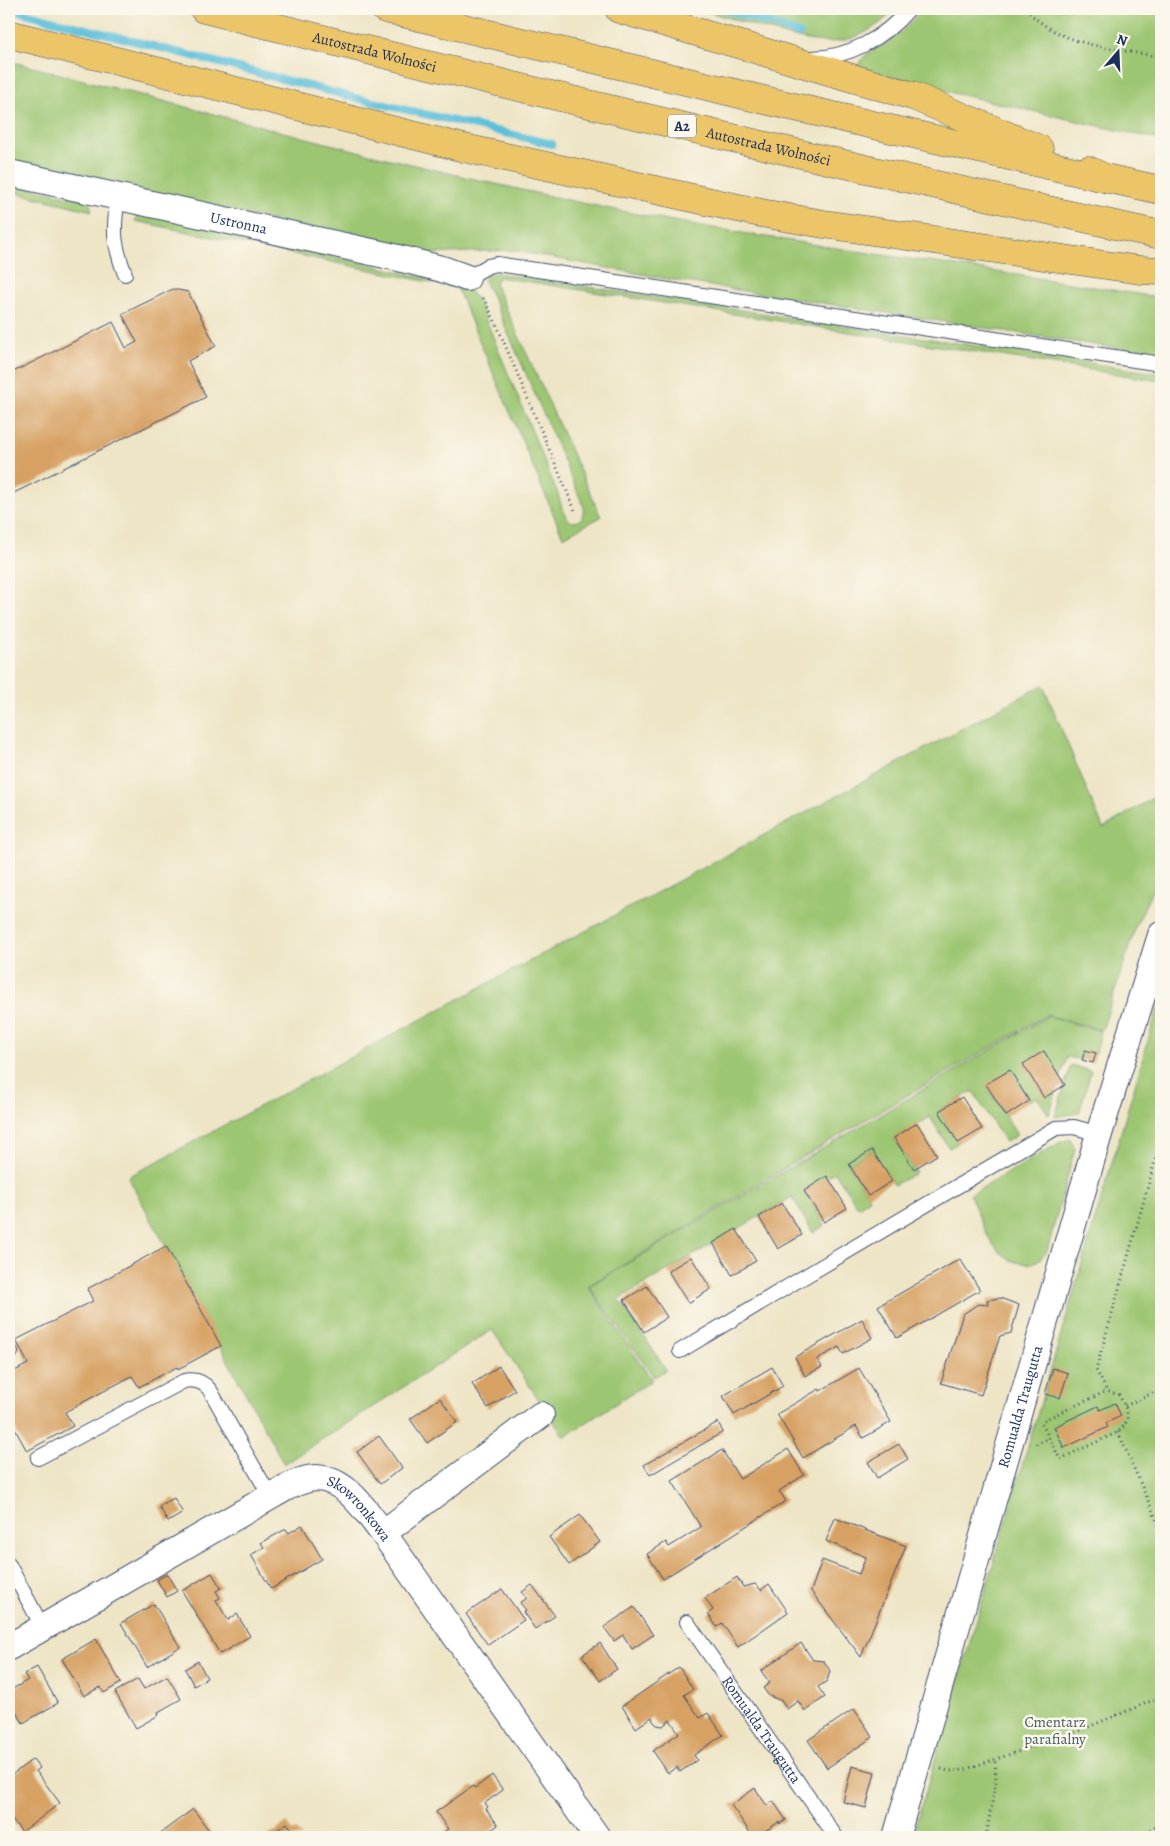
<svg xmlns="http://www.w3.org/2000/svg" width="1170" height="1846" viewBox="0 0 1170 1846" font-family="Alegreya,serif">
  <rect width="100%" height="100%" fill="#fbf7ec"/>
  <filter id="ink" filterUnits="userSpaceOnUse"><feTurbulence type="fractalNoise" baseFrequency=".02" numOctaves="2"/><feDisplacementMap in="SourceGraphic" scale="10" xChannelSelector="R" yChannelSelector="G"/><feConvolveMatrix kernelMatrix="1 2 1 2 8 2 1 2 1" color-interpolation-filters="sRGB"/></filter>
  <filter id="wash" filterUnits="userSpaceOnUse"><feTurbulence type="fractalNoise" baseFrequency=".0096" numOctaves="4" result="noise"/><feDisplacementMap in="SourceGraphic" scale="20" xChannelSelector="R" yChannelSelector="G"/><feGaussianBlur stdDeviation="1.12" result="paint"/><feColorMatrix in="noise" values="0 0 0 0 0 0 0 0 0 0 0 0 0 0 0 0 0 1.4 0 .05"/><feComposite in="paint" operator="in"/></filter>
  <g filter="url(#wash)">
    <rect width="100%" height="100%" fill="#eee5c6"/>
    <!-- green -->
    <g fill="#9dc672" stroke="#5c7a68">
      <path d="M 699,9 L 896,9 C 852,52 820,46 765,29 C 743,22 721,16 699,9 Z"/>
      <path d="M 921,9 L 1161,9 L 1161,140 L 944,91 L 862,69 L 859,63 C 863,53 884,46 894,38 C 904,30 914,20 921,9 Z"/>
      <path d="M 9,61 C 205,111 402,166 601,207 C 786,245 975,266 1161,298 L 1161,355 L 679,281 L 510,250 L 430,254 L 9,164 Z"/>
      <path d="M 9,183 L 89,201 L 92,211 L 9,191 Z"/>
      <path d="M 140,211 L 465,287 L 471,292 L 479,303 L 558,494 C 562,506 566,532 582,518 L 584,507 L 492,296 L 483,279 L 488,274 L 497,273 L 1161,374 L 1161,381 L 498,277 L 495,284 L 601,517 L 563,537 L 457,288 L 135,221 Z"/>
      <path d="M 1043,685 L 1103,828 L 1161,793 L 1161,871 L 1136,926 L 1102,1030 L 1047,1015 L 877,1113 L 588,1286 L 652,1380 L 564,1437 L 492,1330 L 284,1464 L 128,1177 Z"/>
      <path d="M 1161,997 L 1161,1837 L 912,1837 L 933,1767 Z"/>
      <path d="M 1048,1016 L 1101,1031 L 1096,1053 L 1085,1050 L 1082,1060 L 1067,1057 L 1049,1115 L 1037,1097 L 1029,1101 L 1010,1070 L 986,1085 L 1017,1135 L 1005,1142 L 973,1091 L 939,1111 L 958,1143 L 949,1148 L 930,1117 L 894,1138 L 916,1173 L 894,1185 L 872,1150 L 849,1164 L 870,1199 L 858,1207 L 835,1172 L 804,1191 L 825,1225 L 813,1233 L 792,1197 L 619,1299 L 666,1370 L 654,1377 L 589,1286 Z"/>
      <path d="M 1071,1065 L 1091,1071 L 1079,1113 L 1055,1117 Z"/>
      <path d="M 1070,1139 L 1075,1149 L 1047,1251 C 1040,1261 1033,1265 1021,1263 C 991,1259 981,1220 970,1195 L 1059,1143 Z"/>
    </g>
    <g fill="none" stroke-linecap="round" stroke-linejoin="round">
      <!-- stream -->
      <g stroke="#5cbfda" stroke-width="8">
        <path d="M 9,9 L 352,97 L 552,144"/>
        <path d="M 724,9 L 800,34"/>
      </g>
    </g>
    <g id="blocks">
      <!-- building -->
      <g fill="#d7a163">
        <path d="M 173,289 L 188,292 L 216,346 L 188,361 L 206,397 L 12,494 L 9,488 L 9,374 L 113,322 L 126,348 L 137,342 L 122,314 Z"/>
        <path d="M 1085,1050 L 1096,1053 L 1093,1063 L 1082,1060 Z"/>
        <path d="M 1044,1051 L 1065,1085 L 1044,1098 L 1023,1064 Z"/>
        <path d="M 1010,1070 L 1029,1101 L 1006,1116 L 986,1084 Z"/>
        <path d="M 962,1097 L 982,1129 L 958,1143 L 939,1111 Z"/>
        <path d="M 917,1123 L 937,1155 L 914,1169 L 894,1138 Z"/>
        <path d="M 872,1150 L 892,1181 L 868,1196 L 849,1164 Z"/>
        <path d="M 827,1176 L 847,1208 L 824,1222 L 804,1191 Z"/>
        <path d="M 782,1203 L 802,1235 L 778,1249 L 759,1217 Z"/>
        <path d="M 736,1229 L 756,1261 L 732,1275 L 713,1243 Z"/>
        <path d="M 166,1246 L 221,1346 L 178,1369 L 177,1367 L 139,1387 L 132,1376 L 65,1412 L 73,1426 L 27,1451 L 10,1420 L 9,1421 L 9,1374 L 28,1364 L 16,1340 L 93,1301 L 87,1289 Z"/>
        <path d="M 691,1257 L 711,1289 L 688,1303 L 668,1271 Z"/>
        <path d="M 960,1259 L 980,1290 L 897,1338 L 878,1306 Z"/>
        <path d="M 647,1286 L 667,1317 L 644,1332 L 624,1300 Z"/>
        <path d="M 1000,1298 L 1019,1305 L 1011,1333 L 1000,1336 L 981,1395 L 941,1383 L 963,1314 L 978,1304 L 988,1305 L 987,1300 Z"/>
        <path d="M 862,1319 L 872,1338 L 843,1354 L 839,1347 L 817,1359 L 822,1367 L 805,1376 L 795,1357 Z"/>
        <path d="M 499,1366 L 515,1390 L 488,1408 L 472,1384 Z"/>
        <path d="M 772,1367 L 783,1386 L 734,1415 L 723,1396 Z"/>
        <path d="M 859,1368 L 891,1422 L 863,1438 L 856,1426 L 803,1458 L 777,1414 L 819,1389 L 820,1391 Z"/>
        <path d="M 1053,1368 L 1068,1373 L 1060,1398 L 1045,1394 Z"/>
        <path d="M 440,1398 L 457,1422 L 427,1443 L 410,1419 Z"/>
        <path d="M 1115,1403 L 1121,1416 L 1106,1423 L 1108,1427 L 1064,1448 L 1054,1427 L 1098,1406 L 1100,1410 Z"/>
        <path d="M 718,1422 L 723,1432 L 650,1475 L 644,1465 Z"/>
        <path d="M 379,1436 L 402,1468 L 380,1484 L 357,1452 Z"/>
        <path d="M 899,1444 L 908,1459 L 877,1478 L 868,1462 Z"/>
        <path d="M 788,1449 L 804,1475 L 779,1491 L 786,1501 L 663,1579 L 647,1554 L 666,1542 L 669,1547 L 701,1527 L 672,1481 L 722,1450 L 740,1479 Z"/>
        <path d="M 174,1498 L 183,1513 L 168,1522 L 159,1506 Z"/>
        <path d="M 580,1515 L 600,1542 L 569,1565 L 549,1537 Z"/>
        <path d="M 835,1518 L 906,1546 L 861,1657 L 811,1591 L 822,1560 L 859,1574 L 866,1557 L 826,1541 Z"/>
        <path d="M 302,1525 L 322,1559 L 271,1589 L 251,1555 L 264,1547 L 261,1543 L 286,1529 L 289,1533 Z"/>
        <path d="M 212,1573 L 221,1588 L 216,1591 L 220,1598 L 216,1600 L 228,1620 L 237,1614 L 250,1636 L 220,1654 L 182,1591 Z"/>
        <path d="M 167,1574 L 177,1591 L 167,1597 L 157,1580 Z"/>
        <path d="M 737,1577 L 743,1587 L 755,1584 L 761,1590 L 769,1584 L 788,1612 L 738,1647 L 722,1623 L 717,1627 L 708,1614 L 713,1610 L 705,1598 Z"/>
        <path d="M 532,1585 L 555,1616 L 535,1629 L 523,1612 L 526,1610 L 520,1603 L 527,1598 L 522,1592 Z"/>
        <path d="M 502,1589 L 524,1620 L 488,1645 L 466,1614 Z"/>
        <path d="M 154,1604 L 180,1647 L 147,1667 L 121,1623 Z"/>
        <path d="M 634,1607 L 653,1635 L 632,1649 L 623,1635 L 614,1641 L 604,1627 Z"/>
        <path d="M 96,1639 L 121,1683 L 104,1693 L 100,1687 L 84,1696 L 62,1659 Z"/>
        <path d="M 600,1643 L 617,1669 L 600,1681 L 582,1655 Z"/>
        <path d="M 801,1643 L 813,1660 L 824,1661 L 830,1671 L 827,1681 L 818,1687 L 825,1697 L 805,1711 L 798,1701 L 787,1709 L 782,1701 L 769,1696 L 763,1688 L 770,1683 L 761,1671 Z"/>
        <path d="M 198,1661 L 207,1678 L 194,1686 L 185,1669 Z"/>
        <path d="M 37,1667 L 58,1703 L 23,1723 L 9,1699 L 9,1691 L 28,1680 L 24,1674 Z"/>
        <path d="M 679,1667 L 693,1689 L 684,1695 L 700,1718 L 708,1713 L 723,1735 L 694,1755 L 697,1760 L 680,1772 L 677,1767 L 668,1773 L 653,1751 L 679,1733 L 670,1720 L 663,1726 L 657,1725 L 653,1721 L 652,1717 L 636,1728 L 622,1706 Z"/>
        <path d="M 167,1676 L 181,1699 L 158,1712 L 159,1715 L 136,1728 L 115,1692 L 138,1679 L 144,1689 Z"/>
        <path d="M 854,1709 L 873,1737 L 827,1768 L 808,1740 Z"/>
        <path d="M 33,1759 L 40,1768 L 36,1771 L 60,1803 L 22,1832 L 9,1816 L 9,1777 Z"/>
        <path d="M 852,1766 L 875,1772 L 866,1808 L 843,1802 Z"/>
        <path d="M 492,1775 L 503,1790 L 485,1803 L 488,1807 L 486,1809 L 498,1825 L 481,1837 L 447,1837 L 444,1832 L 448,1829 L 436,1812 L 473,1786 L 475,1788 Z"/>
        <path d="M 755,1788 L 767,1806 L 773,1801 L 786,1820 L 780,1824 L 779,1822 L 756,1837 L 753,1837 L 731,1805 Z"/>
        <path d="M 193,1809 L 214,1837 L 155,1837 Z"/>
        <path d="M 287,1823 L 293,1831 L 296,1830 L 302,1837 L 267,1837 Z"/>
        <path d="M 41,1832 L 45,1837 L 34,1837 Z"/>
      </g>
    </g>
  </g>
  <g filter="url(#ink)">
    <use href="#blocks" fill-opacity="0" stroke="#3b4a6e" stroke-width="1"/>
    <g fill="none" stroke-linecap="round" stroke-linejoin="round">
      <!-- lane casing -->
      <g stroke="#3b4a6e" stroke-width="16">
        <g id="lane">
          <path d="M 808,58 C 848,59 884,38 909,9"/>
          <path d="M 118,196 C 113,230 113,242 125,274"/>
          <path d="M 467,278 L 488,266 L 497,264 L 1161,364"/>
          <path d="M 680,1351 L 792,1284 L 1056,1128 L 1074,1127 L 1099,1134"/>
          <path d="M 9,1353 L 11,1352"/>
          <path d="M 38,1458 L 184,1381 C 194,1379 203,1381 210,1390 L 270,1496"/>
          <path d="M 9,1565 L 43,1628"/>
          <path id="s1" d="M 687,1622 L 836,1837"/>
        </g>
      </g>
      <!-- street casing -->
      <g stroke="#3b4a6e" stroke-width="28">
        <g id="street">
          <path id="s2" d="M 9,173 L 390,256 L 442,269 L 467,278"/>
          <path d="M 383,1533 L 541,1415"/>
          <path id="s3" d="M 9,1647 L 287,1487 C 296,1483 306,1478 316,1478 C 347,1479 366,1512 383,1533 L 597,1837"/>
          <path id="s4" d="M 896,1837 L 1099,1134 L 1161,935"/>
        </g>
      </g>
      <!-- highway casing -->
      <g stroke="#3b4a6e" stroke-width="29">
        <g id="highway">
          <path id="s5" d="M 204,9 C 522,90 841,165 1161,235"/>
          <path d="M 385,9 L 777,103 L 1105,178"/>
          <path d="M 619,9 L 913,96 L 1039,149"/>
          <path d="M 9,34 L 464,148 L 761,213 L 824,224 L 1140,270 L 1161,271"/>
          <path d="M 1088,170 L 1105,178 L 1161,190"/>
        </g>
      </g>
      <!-- path -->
      <g stroke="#3b4a6e" stroke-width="3" stroke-dasharray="1 4" stroke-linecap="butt">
        <path d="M 1026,9 C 1059,47 1115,48 1161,57"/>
        <path d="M 483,298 L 495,321 L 576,513"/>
        <path d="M 9,526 L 16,523"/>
        <path d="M 1125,1406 L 1161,1389"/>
        <path d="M 1044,1420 L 1107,1391"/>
        <path d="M 1042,1424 L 1060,1459 L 1118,1432 C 1133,1419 1127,1410 1119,1395 L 1107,1391 L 1096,1370 L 1161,1140"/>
        <path d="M 1118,1432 L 1161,1530"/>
        <path d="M 1036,1444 L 1049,1438"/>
        <path d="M 941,1769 L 949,1771 L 963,1770 L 1071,1734 L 1161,1697"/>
        <path d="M 986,1837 L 996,1780 L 995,1759"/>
        <path d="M 1131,1837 L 1161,1825"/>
      </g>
      <!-- lane -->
      <use href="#lane" stroke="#fff" stroke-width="14"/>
      <!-- street -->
      <use href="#street" stroke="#fff" stroke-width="26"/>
      <!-- highway -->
      <use href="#highway" stroke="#edc569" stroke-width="28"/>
    </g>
  </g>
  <g text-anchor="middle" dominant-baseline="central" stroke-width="5" stroke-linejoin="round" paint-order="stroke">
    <!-- shield labels -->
    <rect fill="#fbf7ec" stroke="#5e6b89" stroke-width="1" x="668" y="114.5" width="28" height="23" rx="4"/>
    <g font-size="14" font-weight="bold" fill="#1b2f5e">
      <text x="682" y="126">A2</text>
    </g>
    <!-- street labels -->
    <g font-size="15" fill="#1b2f5e" stroke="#fbf7ec">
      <text stroke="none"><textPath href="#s5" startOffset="176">Autostrada Wolności</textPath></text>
      <text stroke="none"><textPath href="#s5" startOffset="581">Autostrada Wolności</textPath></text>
      <text stroke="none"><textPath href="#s2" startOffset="235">Ustronna</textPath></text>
      <text stroke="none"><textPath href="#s4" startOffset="448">Romualda Traugutta</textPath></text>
      <text stroke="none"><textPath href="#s3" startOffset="406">Skowronkowa</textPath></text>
      <text stroke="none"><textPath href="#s1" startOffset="131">Romualda Traugutta</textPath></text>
    </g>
    <!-- park labels -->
    <g font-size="15" fill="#425c64" stroke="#fbf7ec">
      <text x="1055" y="1722">Cmentarz<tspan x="1055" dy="17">parafialny</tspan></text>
    </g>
  </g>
  <!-- margin -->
  <rect width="1170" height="1846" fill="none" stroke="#fbf7ec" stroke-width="30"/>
  <!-- north arrow -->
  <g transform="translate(1118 52) rotate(19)" stroke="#fbf7ec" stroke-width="4" paint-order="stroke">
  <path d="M0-4L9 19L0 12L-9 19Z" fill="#1b2f5e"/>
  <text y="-8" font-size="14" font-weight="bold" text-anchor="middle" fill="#1b2f5e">N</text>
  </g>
</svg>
